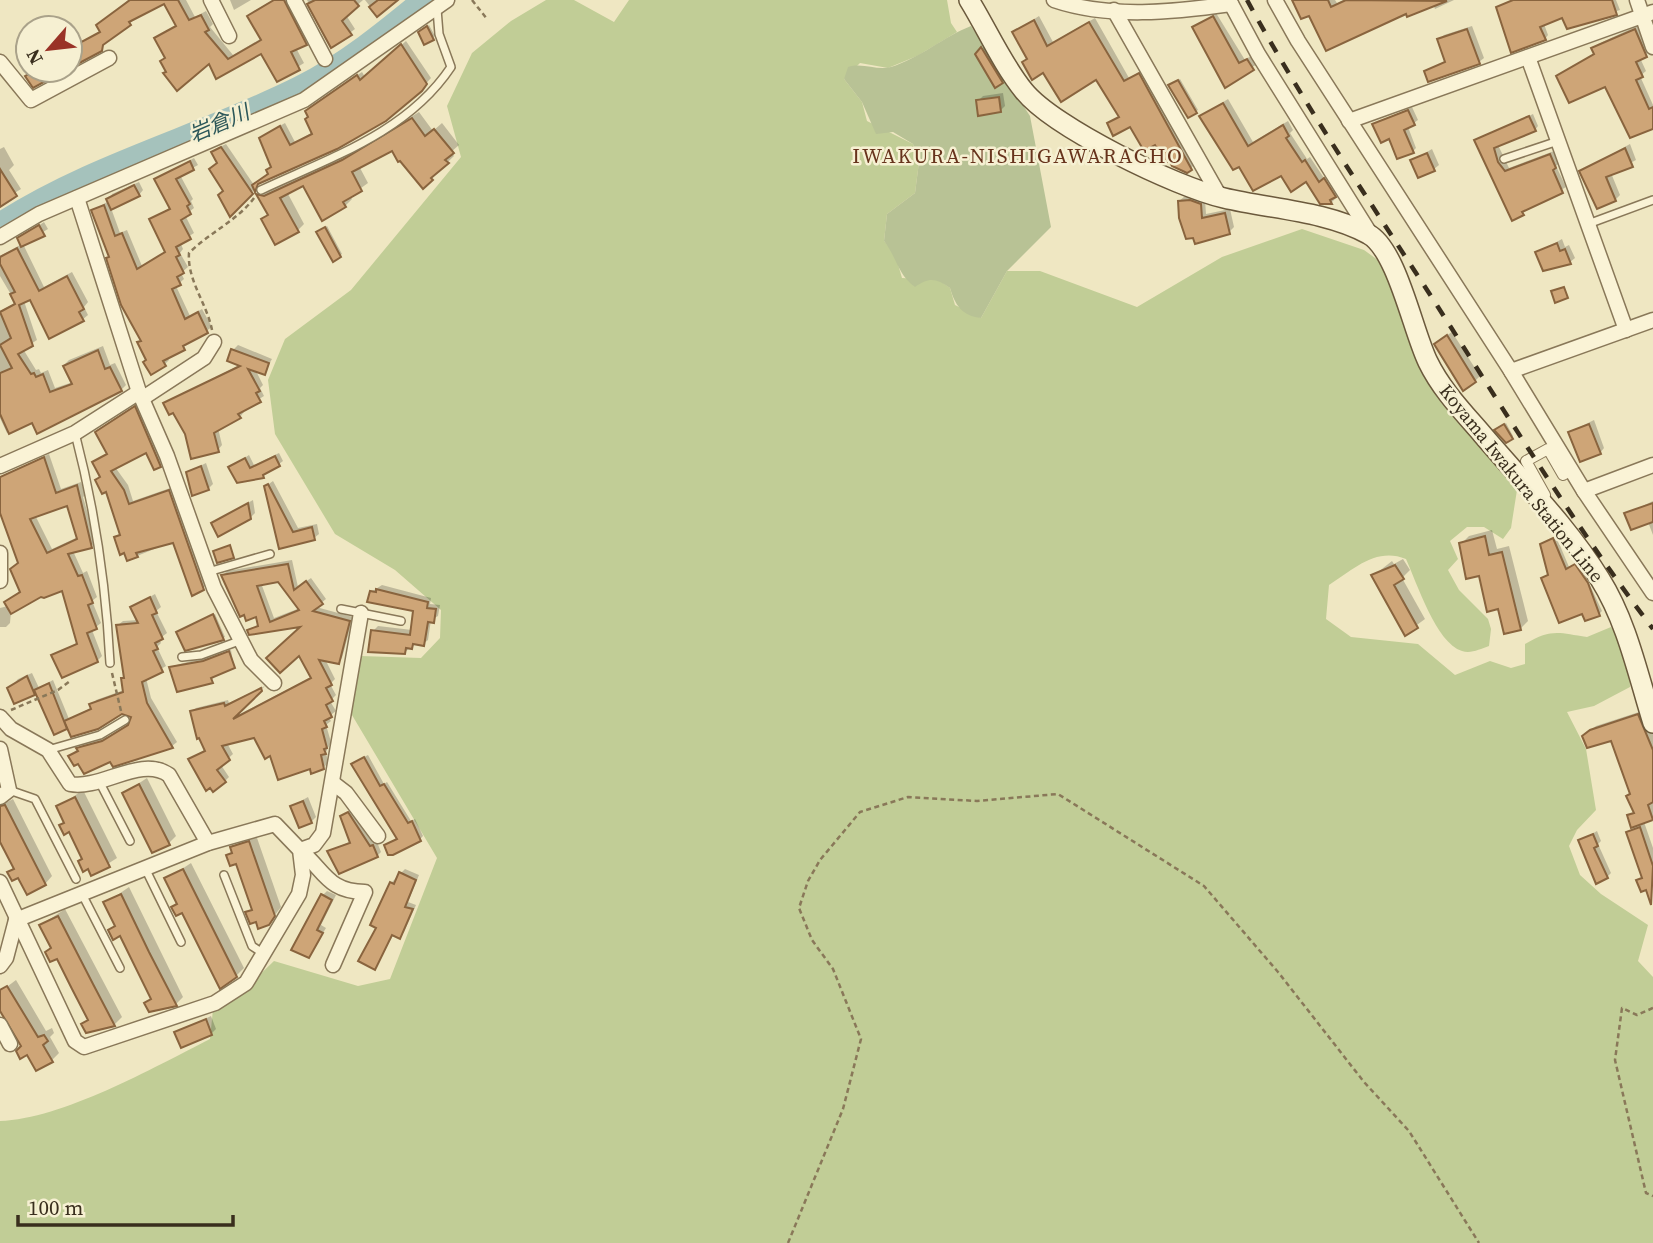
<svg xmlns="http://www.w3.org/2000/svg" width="1653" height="1243" viewBox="0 0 1653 1243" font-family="'Source Serif 4','Noto Sans JP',serif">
  <rect width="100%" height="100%" fill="#efe7c2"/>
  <!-- green -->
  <path fill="#c1cd96" d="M 546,0 L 574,0 L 614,22 L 629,0 L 947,0 L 951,23 L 957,32 L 917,56 L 888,68 L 860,63 L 844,79 L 862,102 L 867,121 L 913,144 L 919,162 L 915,193 L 887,214 L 884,241 L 895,254 L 902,278 L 939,280 L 950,288 L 955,305 L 981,318 L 1007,271 L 1040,271 L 1137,307 L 1222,257 L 1302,229 L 1364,250 L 1382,263 L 1434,384 L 1517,490 L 1511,528 L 1503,539 L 1484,527 L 1467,527 L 1450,541 L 1458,559 L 1448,570 L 1459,590 L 1488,619 L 1491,629 L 1489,646 C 1480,649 1471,654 1462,651 C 1436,643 1417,583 1406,559 C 1376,547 1354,569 1329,585 L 1326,619 L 1351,637 L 1418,644 L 1455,675 L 1490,661 L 1511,668 L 1525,664 L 1525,644 C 1552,628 1559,633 1587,637 L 1611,627 C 1625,646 1630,663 1630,687 L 1594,706 L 1567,712 L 1586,749 L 1596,810 L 1577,830 L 1569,846 L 1580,875 L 1601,894 L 1648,925 L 1638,961 L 1653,977 L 1653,1243 L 0,1243 L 0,1121 C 62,1119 153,1068 210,1039 L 213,1009 L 249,985 L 274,961 L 358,986 L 390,979 L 437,858 L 349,710 L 361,656 L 421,658 L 440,638 L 441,610 L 395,570 L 335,534 L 275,434 L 268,380 L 285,339 L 351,290 L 461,157 L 447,106 L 472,53 L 511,21 Z"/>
  <!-- cemetery -->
  <path fill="#b8c295" d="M 971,26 L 1030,116 L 1051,227 L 1007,271 L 981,318 C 962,316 955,305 950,288 C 936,278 929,277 915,287 C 898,275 897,258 884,241 L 887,214 L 915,193 L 919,162 L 913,144 L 893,132 L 876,134 L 862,102 L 844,79 L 848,67 C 863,62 877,71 891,67 C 920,58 943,37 971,26 Z"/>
  <!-- shadow -->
  <g fill="#0003" fill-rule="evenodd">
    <path d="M 128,0 L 186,0 L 195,17 L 206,11 L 213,24 L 210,27 L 233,55 L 262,38 L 249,16 L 254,11 L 273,0 L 290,0 L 310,38 L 296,48 L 304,63 L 277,80 L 262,51 L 217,76 L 209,61 L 167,71 L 166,57 L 156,38 L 177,25 L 164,1 L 135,19 L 107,40 L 101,50 L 70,66 L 70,49 L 102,30 L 98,25 Z"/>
    <path d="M 230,0 L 251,0 L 234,10 Z"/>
    <path d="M 307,0 L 363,0 L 346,15 L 355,29 L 332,46 Z"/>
    <path d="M 365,0 L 394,0 L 377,15 Z"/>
    <path d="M 1294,0 L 1335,0 L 1337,3 L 1343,0 L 1454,0 L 1435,9 L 1433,4 L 1407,12 L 1310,13 Z"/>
    <path d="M 1511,0 L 1616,0 L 1620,10 L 1568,27 L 1563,16 L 1544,24 L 1548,35 L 1545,39 L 1498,7 Z"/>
    <path d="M 1216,13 L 1245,60 L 1252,55 L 1257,64 L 1226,85 L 1195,27 Z"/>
    <path d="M 1039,16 L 1053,42 L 1095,18 L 1129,78 L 1144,69 L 1196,163 L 1191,168 L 1131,125 L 1109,124 L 1120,116 L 1096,78 L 1044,71 L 1024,62 L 1028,58 L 1014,32 Z"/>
    <path d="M 429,25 L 435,36 L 425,42 L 422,31 Z"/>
    <path d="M 1639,25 L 1650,51 L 1640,58 L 1646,71 L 1640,76 L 1653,105 L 1653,127 L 1606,85 L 1558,76 L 1595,53 L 1593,49 L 1598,44 Z"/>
    <path d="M 1472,26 L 1484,58 L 1479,62 L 1426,71 L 1447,60 L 1439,40 L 1444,35 Z"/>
    <path d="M 406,41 L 431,78 L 421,89 L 261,182 L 230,214 L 219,163 L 213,152 L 218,148 L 226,144 L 254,185 L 270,173 L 273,166 L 261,138 L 265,134 L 285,123 L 295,142 L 313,132 L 307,111 L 311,106 L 362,72 L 365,77 Z"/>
    <path d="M 987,44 L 1007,77 L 1002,82 L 977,54 Z"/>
    <path d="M 1180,79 L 1198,110 L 1188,116 L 1172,84 Z"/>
    <path d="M 1003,93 L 1005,106 L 1000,111 L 978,101 L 983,96 Z"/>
    <path d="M 1228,99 L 1253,142 L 1288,121 L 1293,130 L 1290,133 L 1307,159 L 1310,157 L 1324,178 L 1329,175 L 1339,191 L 1336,198 L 1332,202 L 1321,202 L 1307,180 L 1239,164 L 1201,116 Z"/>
    <path d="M 1412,107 L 1418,120 L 1408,127 L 1416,148 L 1413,151 L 1374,124 Z"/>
    <path d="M 419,112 L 433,131 L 442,123 L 459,145 L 451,152 L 454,156 L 423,186 L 393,148 L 359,166 L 368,183 L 350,196 L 352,199 L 345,206 L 304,184 L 287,192 L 304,224 L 298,230 L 263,219 L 269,213 L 259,194 L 265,188 L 271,190 L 351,154 Z"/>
    <path d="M 1533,114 L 1538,126 L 1535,130 L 1498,145 L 1509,168 L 1554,151 L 1559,163 L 1556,166 L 1566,187 L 1512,219 L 1477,141 Z"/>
    <path d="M 1630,144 L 1636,160 L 1611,173 L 1620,195 L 1615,200 L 1581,171 Z"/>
    <path d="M 4,147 L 14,165 L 9,170 L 21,189 L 0,202 L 0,149 Z"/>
    <path d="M 1432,149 L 1439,165 L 1434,169 L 1412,161 Z"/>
    <path d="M 194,158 L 198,165 L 180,175 L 193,199 L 191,201 L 194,208 L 185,215 L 194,233 L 180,242 L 183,249 L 180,253 L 188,267 L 181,273 L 184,279 L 176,286 L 190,316 L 202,309 L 212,327 L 167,357 L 169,360 L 164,365 L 148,360 L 93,210 L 109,201 L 112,194 L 139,182 L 143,190 L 139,195 L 111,208 L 120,233 L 127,230 L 142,266 L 166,251 L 151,219 L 172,207 L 157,179 Z"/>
    <path d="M 1196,196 L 1205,200 L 1206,214 L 1230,209 L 1234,227 L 1229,232 L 1196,242 L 1179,201 L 1184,197 Z"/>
    <path d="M 44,222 L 48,229 L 23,244 L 44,287 L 72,272 L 88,302 L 84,307 L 88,315 L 82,320 L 30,298 L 24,301 L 37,340 L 23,349 L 36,370 L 39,369 L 41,373 L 48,370 L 55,388 L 73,382 L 64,365 L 69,360 L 103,346 L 110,365 L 115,363 L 126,385 L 121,390 L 33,420 L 7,433 L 0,418 L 0,311 L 16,303 L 0,276 L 0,256 L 22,244 L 19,239 Z"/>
    <path d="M 327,226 L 342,254 L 333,260 L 320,230 Z"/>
    <path d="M 1562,239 L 1565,247 L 1569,245 L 1575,258 L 1570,262 L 1537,253 Z"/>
    <path d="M 1452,332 L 1480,376 L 1475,381 L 1441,339 Z"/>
    <path d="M 238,345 L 272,359 L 264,373 L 255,369 L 263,385 L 260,388 L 264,396 L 243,409 L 244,412 L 240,417 L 218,428 L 222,445 L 218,450 L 186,434 L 174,410 L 165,404 L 241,364 L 233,350 Z"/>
    <path d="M 139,403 L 164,461 L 160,465 L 146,450 L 115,467 L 128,485 L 133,501 L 173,487 L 207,584 L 203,588 L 174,541 L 137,556 L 116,537 L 120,533 L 107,489 L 97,480 L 101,476 L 94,462 L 109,453 L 97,432 Z"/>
    <path d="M 1594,420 L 1604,448 L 1600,453 L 1570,432 Z"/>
    <path d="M 1506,423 L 1513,436 L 1512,437 L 1498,428 Z"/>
    <path d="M 279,453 L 283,461 L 263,476 L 238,481 L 231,467 L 249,455 L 254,465 Z"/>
    <path d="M 49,454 L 61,489 L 81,482 L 86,495 L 83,497 L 96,542 L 91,546 L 73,551 L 83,573 L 87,571 L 97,597 L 92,601 L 101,623 L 92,630 L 102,656 L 97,661 L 53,656 L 78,642 L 63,588 L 41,595 L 11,612 L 10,623 L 6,627 L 0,627 L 0,608 L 8,606 L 6,602 L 22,591 L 19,562 L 0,507 L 0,478 ZM 68,504 L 78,537 L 52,549 L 35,515 Z"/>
    <path d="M 206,463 L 213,484 L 208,489 L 188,472 Z"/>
    <path d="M 273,481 L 298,528 L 317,524 L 319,534 L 314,538 L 280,547 L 266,486 Z"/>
    <path d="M 253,500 L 255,513 L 250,518 L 213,523 Z"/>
    <path d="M 1653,501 L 1653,535 L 1648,522 L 1626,514 Z"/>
    <path d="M 1492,530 L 1497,549 L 1509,546 L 1528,621 L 1520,629 L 1500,607 L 1461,544 L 1469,536 Z"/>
    <path d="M 1556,536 L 1569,567 L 1579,562 L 1602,611 L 1599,614 L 1583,612 L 1543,578 L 1550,574 L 1541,544 Z"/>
    <path d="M 1403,559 L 1410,570 L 1402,578 L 1425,619 L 1406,633 L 1373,576 L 1392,561 L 1394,564 Z"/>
    <path d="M 292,560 L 298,587 L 311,578 L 326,599 L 316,607 L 353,617 L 342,658 L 338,662 L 325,659 L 335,679 L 330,684 L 336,695 L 330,701 L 336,711 L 328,717 L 331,721 L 326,725 L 331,742 L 326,752 L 328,763 L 323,768 L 311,767 L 271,754 L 255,736 L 227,743 L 233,754 L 221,765 L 229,777 L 225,781 L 190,759 L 206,749 L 192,712 L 196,708 L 228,700 L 229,703 L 265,686 L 232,718 L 312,677 L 304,624 L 249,631 L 259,624 L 258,615 L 223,575 L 227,571 ZM 279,580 L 300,608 L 274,618 L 261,583 Z"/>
    <path d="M 382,585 L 431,598 L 430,604 L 440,605 L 438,616 L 431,620 L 428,640 L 423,644 L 416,643 L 405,652 L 373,631 L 378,626 L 412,630 L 415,609 L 371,592 Z"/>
    <path d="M 155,594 L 161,607 L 156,611 L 167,633 L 159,639 L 161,643 L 157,647 L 166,666 L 146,678 L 151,698 L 177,742 L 172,746 L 114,764 L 111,759 L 79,761 L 70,756 L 83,744 L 109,736 L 132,721 L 131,715 L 124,712 L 66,728 L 36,691 L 9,689 L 18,679 L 32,673 L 39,688 L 53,680 L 69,719 L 93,707 L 96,700 L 124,690 L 125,676 L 118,625 L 123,621 L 139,620 L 132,607 Z"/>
    <path d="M 215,614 L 225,637 L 199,647 L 186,649 L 180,630 Z"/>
    <path d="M 231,650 L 234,667 L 213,676 L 212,681 L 178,690 L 173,666 Z"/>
    <path d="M 1642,711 L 1653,734 L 1653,818 L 1644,822 L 1653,848 L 1653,886 L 1642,890 L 1638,880 L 1643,876 L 1628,832 L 1633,828 L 1629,816 L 1635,811 L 1612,739 L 1588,732 L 1596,726 Z"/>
    <path d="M 368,755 L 384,784 L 387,782 L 411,821 L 415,819 L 423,836 L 420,839 L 386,845 L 398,838 L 356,761 Z"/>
    <path d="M 147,778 L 176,836 L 169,843 L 124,793 Z"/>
    <path d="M 83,790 L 117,858 L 92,874 L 70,830 L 61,826 L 66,821 L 58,807 Z"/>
    <path d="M 308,797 L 316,817 L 311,822 L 292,806 Z"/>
    <path d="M 13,799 L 52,876 L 45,884 L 9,872 L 15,867 L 0,839 L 0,806 Z"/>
    <path d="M 352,809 L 374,843 L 377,842 L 381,852 L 377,856 L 329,851 L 351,841 L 342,817 Z"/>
    <path d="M 1597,831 L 1601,841 L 1598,844 L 1611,873 L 1607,877 L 1580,841 Z"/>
    <path d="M 256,835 L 281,907 L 268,924 L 247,913 L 253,907 L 237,862 L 228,856 L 240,840 Z"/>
    <path d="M 191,863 L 244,968 L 236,976 L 183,911 L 173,907 L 178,902 L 167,879 Z"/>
    <path d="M 405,869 L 419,875 L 408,902 L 416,905 L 404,932 L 399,937 L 394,934 L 374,968 L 378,927 L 391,883 Z"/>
    <path d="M 129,887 L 183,997 L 176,1004 L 146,1003 L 152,997 L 121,934 L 110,930 L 116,924 L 106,903 Z"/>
    <path d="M 327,891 L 336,895 L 321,925 L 326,928 L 309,956 L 323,895 Z"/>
    <path d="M 65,909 L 122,1017 L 114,1025 L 95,1031 L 83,1024 L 89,1019 L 58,956 L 47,952 L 52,946 L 41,925 Z"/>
    <path d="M 16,980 L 46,1031 L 52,1028 L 54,1033 L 50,1037 L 59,1053 L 52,1060 L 27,1053 L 0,1007 L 0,992 Z"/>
    <path d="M 211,1016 L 216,1029 L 211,1034 L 176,1033 Z"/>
  </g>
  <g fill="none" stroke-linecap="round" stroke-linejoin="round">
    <!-- river -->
    <path stroke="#a5c2bc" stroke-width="26" d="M 0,226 C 92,166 202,138 300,89 C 347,65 386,33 426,0"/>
  </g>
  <!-- building -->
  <g fill="#cea577" stroke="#89643e" stroke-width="2" fill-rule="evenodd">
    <path d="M 130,0 L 178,0 L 189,20 L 201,15 L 209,30 L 205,32 L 228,59 L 261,40 L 247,16 L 274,0 L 284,0 L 307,45 L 291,52 L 300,70 L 277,82 L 261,54 L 216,79 L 209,64 L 177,91 L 163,73 L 166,72 L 160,61 L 165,58 L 154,38 L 176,26 L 164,4 L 129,22 L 131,25 L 103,45 L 102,51 L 70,68 L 70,48 L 100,32 L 96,25 Z"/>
    <path d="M 315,0 L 354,0 L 359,6 L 342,21 L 352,35 L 331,48 L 307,4 Z"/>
    <path d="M 378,0 L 398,0 L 377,17 L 369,7 Z"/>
    <path d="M 1292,0 L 1328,0 L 1331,7 L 1346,0 L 1447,1 L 1407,17 L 1406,14 L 1326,51 L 1309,16 L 1301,19 Z"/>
    <path d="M 1513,0 L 1612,0 L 1617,15 L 1567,29 L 1562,18 L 1540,27 L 1546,40 L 1511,53 L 1496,7 Z"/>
    <path d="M 1213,16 L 1239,63 L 1247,59 L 1254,70 L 1225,88 L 1192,27 Z"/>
    <path d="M 1034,20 L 1047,46 L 1089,22 L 1124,81 L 1139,73 L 1192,170 L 1187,173 L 1172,166 L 1169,161 L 1165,163 L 1155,145 L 1144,151 L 1130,127 L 1113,136 L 1107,123 L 1119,117 L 1096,80 L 1061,102 L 1043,73 L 1032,80 L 1022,62 L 1027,59 L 1012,32 Z"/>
    <path d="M 427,26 L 434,40 L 424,45 L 418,32 Z"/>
    <path d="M 1467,29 L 1480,64 L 1428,82 L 1424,71 L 1445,62 L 1437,39 Z"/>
    <path d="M 1635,29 L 1647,57 L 1636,62 L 1643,77 L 1636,80 L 1649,109 L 1653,107 L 1653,129 L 1630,138 L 1605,87 L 1569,103 L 1556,76 L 1594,54 L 1591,48 Z"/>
    <path d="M 401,44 L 427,84 L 422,91 L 386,121 L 337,149 L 258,184 L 255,192 L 252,185 L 268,174 L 266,170 L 271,167 L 259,138 L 280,126 L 290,145 L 312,134 L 305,119 L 308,117 L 305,111 L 357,75 L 360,80 Z"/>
    <path d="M 981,47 L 1003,83 L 995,88 L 975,54 Z"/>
    <path d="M 36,70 L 66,70 L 33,88 L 25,76 Z"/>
    <path d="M 1178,80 L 1197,113 L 1188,118 L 1168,85 Z"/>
    <path d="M 999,97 L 1001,112 L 978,116 L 976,100 Z"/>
    <path d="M 1223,103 L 1248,146 L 1283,125 L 1289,136 L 1286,138 L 1302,162 L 1305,160 L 1319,182 L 1324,178 L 1336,197 L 1330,200 L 1332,204 L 1320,204 L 1306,182 L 1291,192 L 1281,176 L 1253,191 L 1239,167 L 1233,170 L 1199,116 Z"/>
    <path d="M 1408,110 L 1415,125 L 1404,130 L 1414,153 L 1397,159 L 1389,139 L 1381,143 L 1372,124 Z"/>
    <path d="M 1529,116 L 1536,131 L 1494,148 L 1498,162 L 1505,171 L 1550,154 L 1556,168 L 1553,170 L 1563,193 L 1522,212 L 1524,215 L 1512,221 L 1474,140 Z"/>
    <path d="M 412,118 L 425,136 L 434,129 L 454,153 L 445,160 L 449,163 L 431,178 L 433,180 L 423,189 L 400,161 L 398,162 L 392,151 L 352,172 L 362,191 L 343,202 L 346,207 L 322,221 L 303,186 L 280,198 L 299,232 L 275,245 L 261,219 L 268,215 L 256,194 L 264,196 L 342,160 Z"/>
    <path d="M 221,147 L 253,194 L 230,217 L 218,195 L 223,191 L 209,169 L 217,163 L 211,152 Z"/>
    <path d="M 1625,148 L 1633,167 L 1606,177 L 1616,201 L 1597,209 L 1579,171 Z"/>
    <path d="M 1427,153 L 1435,171 L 1418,178 L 1410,160 Z"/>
    <path d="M 190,161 L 194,170 L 176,179 L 190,204 L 187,206 L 191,214 L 181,220 L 191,239 L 176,247 L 180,255 L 176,257 L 184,273 L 177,277 L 181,285 L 172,289 L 185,319 L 198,312 L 208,333 L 183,346 L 185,350 L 163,361 L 166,366 L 151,375 L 143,362 L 146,360 L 137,342 L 141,341 L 121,305 L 106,258 L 109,257 L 91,210 L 104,205 L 115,236 L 122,233 L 137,269 L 165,252 L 149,219 L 170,209 L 154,179 Z"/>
    <path d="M 0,169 L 17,196 L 0,207 Z"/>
    <path d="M 134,185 L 140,196 L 111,210 L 106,199 Z"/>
    <path d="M 1190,200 L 1201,204 L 1202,218 L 1225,213 L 1230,234 L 1195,244 L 1193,238 L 1186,239 L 1179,218 L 1178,201 Z"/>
    <path d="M 39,225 L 45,236 L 21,247 L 17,238 Z"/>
    <path d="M 325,227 L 341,257 L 333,262 L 316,232 Z"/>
    <path d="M 1557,243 L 1560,251 L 1565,249 L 1571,264 L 1543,271 L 1535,252 Z"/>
    <path d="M 17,248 L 39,291 L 67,276 L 84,309 L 79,312 L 84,321 L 49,339 L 30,300 L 19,305 L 33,346 L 18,354 L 31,374 L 34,373 L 36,377 L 43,374 L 50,392 L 72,384 L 63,366 L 98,350 L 105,369 L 110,367 L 122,391 L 37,434 L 32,423 L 9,434 L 0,414 L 0,373 L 12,368 L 0,345 L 11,338 L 0,312 L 15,304 L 10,294 L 15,292 L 0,264 L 0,257 Z"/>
    <path d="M 1564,287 L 1568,298 L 1555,303 L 1551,291 Z"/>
    <path d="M 1447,335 L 1476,382 L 1463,391 L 1434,344 Z"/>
    <path d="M 231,349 L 269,363 L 265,375 L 248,369 L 260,391 L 256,393 L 261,402 L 238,414 L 241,418 L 214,433 L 219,452 L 191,459 L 185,434 L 173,413 L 169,415 L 163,403 L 240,366 L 227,361 Z"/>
    <path d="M 135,406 L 161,467 L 154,470 L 146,453 L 111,471 L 124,490 L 129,504 L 169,490 L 204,590 L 192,596 L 173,543 L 136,553 L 138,557 L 127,561 L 124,553 L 120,555 L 114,537 L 120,535 L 106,492 L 102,494 L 95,480 L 100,477 L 92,462 L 107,454 L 95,432 Z"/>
    <path d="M 1504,424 L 1513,439 L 1506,443 L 1494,430 Z"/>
    <path d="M 1589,424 L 1601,454 L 1580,462 L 1568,432 Z"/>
    <path d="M 275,456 L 280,466 L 263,475 L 264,478 L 237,483 L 228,467 L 245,458 L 250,468 Z"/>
    <path d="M 44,457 L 56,493 L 77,485 L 92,548 L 68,554 L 78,576 L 82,575 L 93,603 L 88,605 L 97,629 L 87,633 L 98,662 L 62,678 L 51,655 L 77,644 L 62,591 L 44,598 L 41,597 L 11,614 L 4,602 L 20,592 L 10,569 L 18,563 L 0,513 L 0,477 ZM 67,506 L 77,539 L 47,553 L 30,519 Z"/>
    <path d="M 201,466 L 209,490 L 192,496 L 186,472 Z"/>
    <path d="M 268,484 L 293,532 L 312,527 L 315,540 L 279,549 L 264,486 Z"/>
    <path d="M 248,503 L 251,519 L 218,537 L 211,523 Z"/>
    <path d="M 1653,503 L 1653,522 L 1631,530 L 1624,513 Z"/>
    <path d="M 1485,536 L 1489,555 L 1502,552 L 1521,630 L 1504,634 L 1498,609 L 1487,612 L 1479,576 L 1466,579 L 1459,543 Z"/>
    <path d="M 1553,538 L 1566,569 L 1575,564 L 1588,583 L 1600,616 L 1585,621 L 1582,614 L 1559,623 L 1541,578 L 1548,575 L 1540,544 Z"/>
    <path d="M 230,545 L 234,558 L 217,563 L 213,551 Z"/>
    <path d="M 288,564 L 294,590 L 306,581 L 323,604 L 313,611 L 350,621 L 339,664 L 319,660 L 332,685 L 326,688 L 333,701 L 326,705 L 332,717 L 324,721 L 327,727 L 322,729 L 327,748 L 324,749 L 326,754 L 321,755 L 324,769 L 311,774 L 310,769 L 278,780 L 270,756 L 265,759 L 254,738 L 222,746 L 230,760 L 217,770 L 226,782 L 213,792 L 210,788 L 206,791 L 188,759 L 205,751 L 199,738 L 197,739 L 190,711 L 224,703 L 225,706 L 261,688 L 262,691 L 233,719 L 311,678 L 299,656 L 280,673 L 266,658 L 300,627 L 249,635 L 247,630 L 258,626 L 256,617 L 246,621 L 244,615 L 240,617 L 221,575 ZM 278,582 L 299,610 L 270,622 L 257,586 Z"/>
    <path d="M 1395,565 L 1404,579 L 1394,585 L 1418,628 L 1405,636 L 1371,575 Z"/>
    <path d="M 376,589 L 428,602 L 427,608 L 436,609 L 434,623 L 428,622 L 424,646 L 413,644 L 412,649 L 406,648 L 405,654 L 368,652 L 371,630 L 410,635 L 413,611 L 367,602 L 370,591 L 376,592 Z"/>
    <path d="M 150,597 L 157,613 L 152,615 L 163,639 L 155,643 L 158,649 L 153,651 L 163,672 L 142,682 L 147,703 L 173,748 L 113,767 L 110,762 L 84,774 L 78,764 L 74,766 L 68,756 L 78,751 L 76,748 L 102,741 L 128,725 L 131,717 L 122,714 L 98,729 L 71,737 L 64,721 L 91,709 L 89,704 L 123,692 L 121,678 L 124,678 L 116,625 L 138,623 L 130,607 Z"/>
    <path d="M 213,614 L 224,640 L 185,651 L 176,632 Z"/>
    <path d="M 229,651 L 235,668 L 211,678 L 213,683 L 177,692 L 169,667 L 203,661 Z"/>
    <path d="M 27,676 L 35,695 L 14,704 L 7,688 Z"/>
    <path d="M 49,683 L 67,729 L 54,735 L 34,690 Z"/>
    <path d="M 1638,714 L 1653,750 L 1653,802 L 1648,805 L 1653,820 L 1631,828 L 1627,815 L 1634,813 L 1626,796 L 1630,794 L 1611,741 L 1587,748 L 1582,736 L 1590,730 Z"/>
    <path d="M 364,757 L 380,786 L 384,784 L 408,823 L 412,821 L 421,841 L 393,855 L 388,855 L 384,845 L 397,839 L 351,764 Z"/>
    <path d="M 139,784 L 170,845 L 152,853 L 122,793 Z"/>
    <path d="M 75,797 L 110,867 L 91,876 L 88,869 L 83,872 L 78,861 L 82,859 L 69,832 L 64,835 L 59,825 L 64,823 L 56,806 Z"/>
    <path d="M 303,801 L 312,823 L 299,828 L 290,806 Z"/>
    <path d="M 5,805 L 46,885 L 27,895 L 18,878 L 12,881 L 7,872 L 14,869 L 0,842 L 0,806 Z"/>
    <path d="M 348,812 L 370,846 L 373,845 L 378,857 L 339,874 L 327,851 L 350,843 L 340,816 Z"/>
    <path d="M 1640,827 L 1653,866 L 1651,905 L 1646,890 L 1641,892 L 1636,880 L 1642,878 L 1626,832 Z"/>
    <path d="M 1593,834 L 1598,846 L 1594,848 L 1608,878 L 1596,884 L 1578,840 Z"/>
    <path d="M 249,841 L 275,916 L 269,925 L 258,929 L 256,922 L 250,924 L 245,912 L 252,910 L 236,864 L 230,866 L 226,855 L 232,853 L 230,847 Z"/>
    <path d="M 183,869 L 237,977 L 220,989 L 182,913 L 176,916 L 171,907 L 177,904 L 164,878 Z"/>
    <path d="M 399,872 L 416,880 L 405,907 L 413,909 L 400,939 L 392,935 L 375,970 L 358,961 L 376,928 L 370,925 L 390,882 L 394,884 Z"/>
    <path d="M 121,894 L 149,952 L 177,1006 L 149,1012 L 144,1003 L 151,999 L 120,936 L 113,940 L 108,930 L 115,926 L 103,902 Z"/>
    <path d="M 321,894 L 332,900 L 317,930 L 323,933 L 309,958 L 291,950 Z"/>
    <path d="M 58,916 L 93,984 L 115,1026 L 86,1033 L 81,1024 L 88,1020 L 72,989 L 57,959 L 50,962 L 45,952 L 51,948 L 39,925 Z"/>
    <path d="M 7,986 L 38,1037 L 44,1035 L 48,1041 L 43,1045 L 53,1062 L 36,1071 L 27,1055 L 20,1059 L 16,1051 L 21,1046 L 0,1011 L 0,990 Z"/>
    <path d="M 206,1019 L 212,1035 L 181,1048 L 174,1032 Z"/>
  </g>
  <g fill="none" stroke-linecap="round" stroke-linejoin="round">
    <!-- service casing -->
    <g stroke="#897859" stroke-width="10">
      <g id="service">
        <path d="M 1504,159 L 1558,141"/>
        <path d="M 261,190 C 329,158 407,133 451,67 L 439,34 L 437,9"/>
        <path d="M 1588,224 L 1653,200"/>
        <path d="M 75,433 C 95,510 106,584 110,663"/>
        <path d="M 208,572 L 270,554"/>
        <path d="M 341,609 L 401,621"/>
        <path d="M 182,657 L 201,655 L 239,641"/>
        <path d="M 48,750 L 100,735 L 125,720"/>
        <path d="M 99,781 L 130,841"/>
        <path d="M 9,790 L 35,799 L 76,879"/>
        <path d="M 145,868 L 181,942"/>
        <path d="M 224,875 L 252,946 L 264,954"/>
        <path d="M 82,894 L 120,968"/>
      </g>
    </g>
    <!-- pedestrian casing -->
    <g stroke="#897859" stroke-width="12">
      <path id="pedestrian" d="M 1545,495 L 1526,461 L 1548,449 L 1563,475 L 1571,470"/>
    </g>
    <!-- minor casing -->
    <g stroke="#897859" stroke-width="17">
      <g id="minor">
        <path d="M 211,0 L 229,36"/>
        <path d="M 294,0 L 325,59"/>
        <path d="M 1054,0 C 1110,19 1174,12 1231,4"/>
        <path d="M 1229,0 L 1258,54 L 1371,235"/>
        <path d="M 1275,0 L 1298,41 L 1511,371 L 1584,491 L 1653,593"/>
        <path d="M 1637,0 L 1653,47"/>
        <path d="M 1114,10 L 1220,197"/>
        <path d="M 1528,57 L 1626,330"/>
        <path d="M 0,62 L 31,100 L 109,58"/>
        <path d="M 1349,121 L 1653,12"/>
        <path d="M 77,198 L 139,392 L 167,456 L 214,588 L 251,660 L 274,683"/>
        <path d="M 0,237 L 39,214 L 304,100 L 447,0"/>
        <path d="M 1511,371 L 1653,320"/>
        <path d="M 143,398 L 204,358 L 214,342"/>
        <path d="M 0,466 L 75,433 L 139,392"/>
        <path d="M 1584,491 L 1653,465"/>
        <path d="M 0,553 L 0,581"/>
        <path d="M 0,717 L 11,729 L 48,750 L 70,784 C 101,790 141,755 169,775 L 208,843"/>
        <path d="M 0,749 L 9,790 L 0,797"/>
        <path d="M 333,783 L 346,793 L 378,836"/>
        <path d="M 300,850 L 314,845 L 323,833 L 361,613"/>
        <path d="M 300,850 C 325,871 328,892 365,892 L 333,965"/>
        <path d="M 0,882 L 75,1041 L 84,1047 L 215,1003 L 246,983 L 299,894 L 303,875 L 300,850 L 275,824 L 208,843 L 16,920"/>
        <path d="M 0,966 L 6,958 L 16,920"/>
        <path d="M 0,1025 L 10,1044"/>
      </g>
    </g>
    <!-- secondary casing -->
    <g stroke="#6b593c" stroke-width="22">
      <path id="secondary" d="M 969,0 C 987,29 1002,64 1024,91 C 1054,128 1176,187 1224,198 C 1270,209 1326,211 1368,234 C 1397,249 1413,332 1428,362 C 1441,389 1463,412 1482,434 C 1522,481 1568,527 1600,579 C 1627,622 1638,675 1653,723"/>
    </g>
    <!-- path -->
    <g stroke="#897859" stroke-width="2.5" stroke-dasharray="5 3.5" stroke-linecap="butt">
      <path d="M 472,0 L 487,19"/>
      <path d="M 212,330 C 207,304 187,280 189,253 C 209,233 238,220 254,198"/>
      <path d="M 112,673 L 121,711"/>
      <path d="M 11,710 L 58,690 L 70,681"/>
      <path d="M 1653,1008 L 1637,1015 L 1622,1008 L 1615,1060 L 1646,1193 L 1653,1196"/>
      <path d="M 788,1243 L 843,1109 L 861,1039 L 833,969 L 812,940 L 799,908 L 808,881 L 820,860 L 860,812 L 908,797 L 977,801 L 1058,794 L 1204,886 L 1278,972 L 1364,1082 L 1409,1131 L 1479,1243"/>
    </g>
    <!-- service -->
    <use href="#service" stroke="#faf3d6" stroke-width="7"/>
    <!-- pedestrian -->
    <use href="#pedestrian" stroke="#faf3d6" stroke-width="10"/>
    <!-- minor -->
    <use href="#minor" stroke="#faf3d6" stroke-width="14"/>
    <!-- secondary -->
    <use href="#secondary" stroke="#faf3d6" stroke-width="19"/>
    <!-- rail -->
    <path stroke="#392e1d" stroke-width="4.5" stroke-dasharray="12 12" stroke-linecap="butt" d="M 1247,0 C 1304,105 1373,206 1438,307 C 1507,415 1575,526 1653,629"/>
  </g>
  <g text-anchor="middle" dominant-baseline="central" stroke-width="5" stroke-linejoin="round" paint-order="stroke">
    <!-- street labels -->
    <g font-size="19" fill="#392e1d" stroke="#f6f0d2">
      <text transform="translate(1522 483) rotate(51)">Koyama Iwakura Station Line</text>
    </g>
    <!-- water labels -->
    <g font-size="21" font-style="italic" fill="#2c5759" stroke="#f6f0d2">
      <text transform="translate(219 123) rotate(-23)">岩倉川</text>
    </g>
    <!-- neighbourhood labels -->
    <g font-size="21" letter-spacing="2" fill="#67331c" stroke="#f6f0d2">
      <text x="1018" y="155">IWAKURA-NISHIGAWARACHO</text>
    </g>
  </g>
  <!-- north arrow -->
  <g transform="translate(49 49) rotate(242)"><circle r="33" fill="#f6f0d2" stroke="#aaa28a" stroke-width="2"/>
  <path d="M0-5L12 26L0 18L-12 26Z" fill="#9a3327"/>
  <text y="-10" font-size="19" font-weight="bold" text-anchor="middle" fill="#392e1d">N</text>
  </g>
  <!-- scale -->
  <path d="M18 1215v10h215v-10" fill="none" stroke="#392e1d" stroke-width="3.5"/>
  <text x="28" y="1215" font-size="21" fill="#392e1d" stroke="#f6f0d2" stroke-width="5" paint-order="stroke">100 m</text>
</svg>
